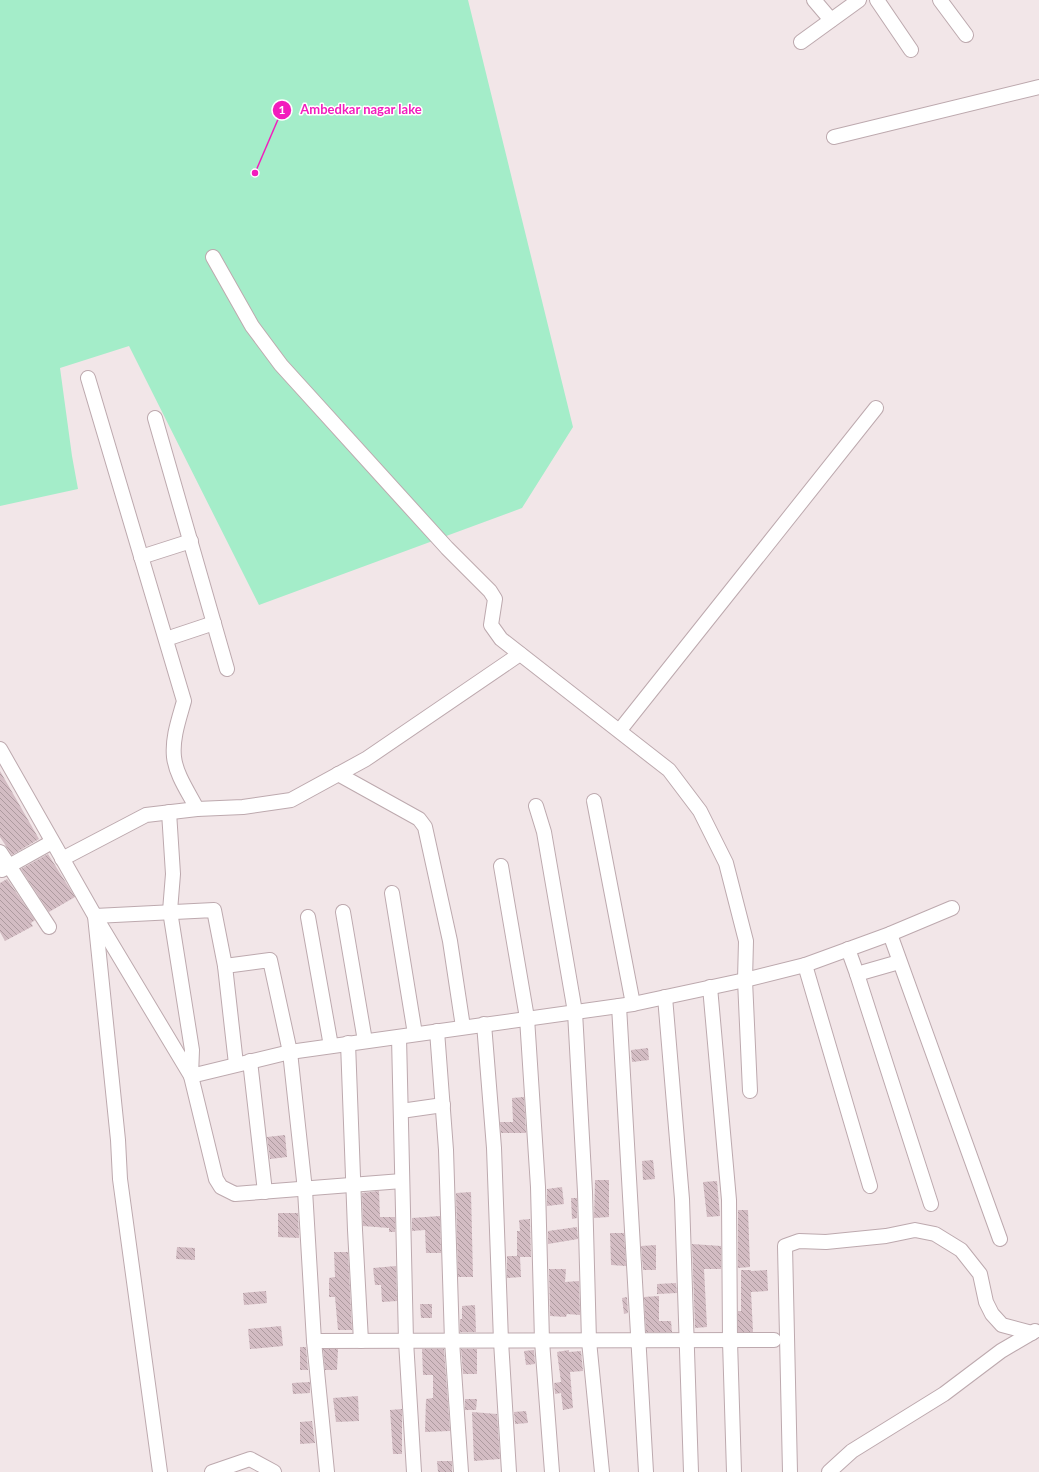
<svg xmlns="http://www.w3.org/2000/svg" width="1039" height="1472" viewBox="0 0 1039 1472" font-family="Lato,sans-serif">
  <defs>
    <pattern id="building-back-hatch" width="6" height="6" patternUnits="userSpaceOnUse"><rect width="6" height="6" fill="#d3bcc3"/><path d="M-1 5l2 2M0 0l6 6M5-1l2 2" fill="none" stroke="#ad9a9f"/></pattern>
  </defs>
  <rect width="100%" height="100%" fill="#f2e6e8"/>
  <!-- water -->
  <path fill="#a4edc9" d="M 0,0 L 468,0 L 573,427 L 522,508 L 259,605 L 129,346 L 60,368 L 72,456 L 78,489 L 0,506 Z"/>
  <!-- building -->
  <g fill="url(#building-back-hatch)">
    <path d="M 0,771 L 39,839 L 12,855 L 0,837 Z"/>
    <path d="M 48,854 L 75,897 L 49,912 L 21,869 Z"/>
    <path d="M 7,879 L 35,920 L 31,923 L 33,926 L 5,941 L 0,932 L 0,883 Z"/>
    <path d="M 648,1048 L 649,1060 L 632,1062 L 631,1050 Z"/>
    <path d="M 524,1097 L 526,1133 L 501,1133 L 500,1122 L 513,1122 L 512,1098 Z"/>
    <path d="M 285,1135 L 287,1157 L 270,1159 L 267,1137 Z"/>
    <path d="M 653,1160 L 655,1179 L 643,1180 L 642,1161 Z"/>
    <path d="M 595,1180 L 609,1180 L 609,1217 L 594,1218 Z"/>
    <path d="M 717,1181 L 720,1216 L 707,1217 L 703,1182 Z"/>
    <path d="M 562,1187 L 564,1204 L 547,1206 L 547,1189 Z"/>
    <path d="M 379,1191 L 380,1217 L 395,1217 L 395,1232 L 389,1232 L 389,1228 L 363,1226 L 362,1193 Z"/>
    <path d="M 471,1192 L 473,1277 L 458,1277 L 456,1193 Z"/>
    <path d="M 571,1198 L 577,1198 L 577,1218 L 572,1219 Z"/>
    <path d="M 738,1210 L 748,1210 L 750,1267 L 738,1268 Z"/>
    <path d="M 278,1213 L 298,1213 L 299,1238 L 278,1237 Z"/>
    <path d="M 440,1216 L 441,1253 L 426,1253 L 425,1230 L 412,1231 L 412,1218 Z"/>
    <path d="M 530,1219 L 531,1257 L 520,1257 L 521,1277 L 507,1278 L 507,1256 L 517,1256 L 517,1231 L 520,1231 L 519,1220 Z"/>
    <path d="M 577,1227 L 578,1239 L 548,1244 L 548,1231 Z"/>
    <path d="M 610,1233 L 624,1233 L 626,1266 L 611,1265 Z"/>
    <path d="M 692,1244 L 721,1246 L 721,1269 L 704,1269 L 707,1327 L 695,1328 Z"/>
    <path d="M 656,1245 L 656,1270 L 643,1270 L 641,1246 Z"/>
    <path d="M 177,1247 L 195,1248 L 195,1260 L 176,1259 Z"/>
    <path d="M 334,1252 L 348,1252 L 352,1330 L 338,1330 L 335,1297 L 329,1297 L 329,1278 L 335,1277 Z"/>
    <path d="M 396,1266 L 397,1301 L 382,1302 L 381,1285 L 375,1285 L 373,1268 Z"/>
    <path d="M 549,1269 L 566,1269 L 565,1282 L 579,1281 L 580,1315 L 567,1314 L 566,1317 L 550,1316 Z"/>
    <path d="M 741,1270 L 751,1270 L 751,1271 L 767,1270 L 768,1291 L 751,1292 L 753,1332 L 738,1332 L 738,1311 L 741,1311 Z"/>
    <path d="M 676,1283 L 677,1293 L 657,1294 L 657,1284 Z"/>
    <path d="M 266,1291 L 267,1303 L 244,1305 L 243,1293 Z"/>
    <path d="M 659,1296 L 659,1321 L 671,1321 L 672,1332 L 646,1332 L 644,1297 Z"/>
    <path d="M 627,1297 L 628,1313 L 624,1314 L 622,1298 Z"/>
    <path d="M 420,1304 L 432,1304 L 432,1318 L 421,1318 Z"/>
    <path d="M 475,1305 L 476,1332 L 460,1332 L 460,1319 L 462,1319 L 462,1306 Z"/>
    <path d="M 281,1326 L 283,1346 L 250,1349 L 248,1329 Z"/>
    <path d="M 300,1347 L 306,1347 L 308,1370 L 300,1370 Z"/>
    <path d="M 323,1349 L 338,1349 L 337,1370 L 325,1370 Z"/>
    <path d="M 422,1349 L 444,1349 L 450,1431 L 425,1432 L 426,1399 L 433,1398 L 433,1375 L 423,1375 Z"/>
    <path d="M 461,1349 L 477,1349 L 477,1374 L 463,1374 Z"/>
    <path d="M 534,1350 L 535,1364 L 526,1365 L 524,1351 Z"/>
    <path d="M 569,1350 L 569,1352 L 581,1351 L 583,1371 L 570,1372 L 573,1408 L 563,1410 L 561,1393 L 555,1394 L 554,1383 L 561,1382 L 557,1352 Z"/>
    <path d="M 310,1382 L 310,1393 L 293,1394 L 292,1383 Z"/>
    <path d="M 358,1396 L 359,1421 L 336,1422 L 333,1398 Z"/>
    <path d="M 465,1399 L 477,1399 L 476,1410 L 465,1410 Z"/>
    <path d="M 402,1409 L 402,1454 L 393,1454 L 390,1410 Z"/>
    <path d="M 526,1411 L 528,1423 L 515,1424 L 514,1412 Z"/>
    <path d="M 472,1412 L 497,1414 L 500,1459 L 474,1461 Z"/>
    <path d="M 312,1421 L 315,1443 L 300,1444 L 300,1422 Z"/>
    <path d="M 437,1461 L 452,1461 L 452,1472 L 438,1472 Z"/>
  </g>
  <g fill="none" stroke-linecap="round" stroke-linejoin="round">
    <!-- minor casing -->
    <g stroke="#bda9ae" stroke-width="16">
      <g id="minor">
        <path d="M 814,0 L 831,20"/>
        <path d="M 877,0 L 911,50"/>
        <path d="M 940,0 L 966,35"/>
        <path d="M 801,42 L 859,0"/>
        <path d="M 834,137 L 1039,87"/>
        <path d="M 213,257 L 252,326 L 281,365 L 447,548 L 490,591 L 495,599 L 491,625 L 501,639 L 669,770 L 700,811 L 726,863 L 746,941 L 745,980 L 750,1091"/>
        <path d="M 155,418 L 227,669"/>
        <path d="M 141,557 L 191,541"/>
        <path d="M 166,639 L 214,623"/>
        <path d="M 620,730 L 876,408"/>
        <path d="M 0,749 L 95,916 L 191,1076 L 216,1179 L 221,1187 L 235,1194 L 402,1181"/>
        <path d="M 338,774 L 419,819 L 425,827 L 450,941 L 463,1027"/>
        <path d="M 594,801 L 633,1004"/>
        <path d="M 536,806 L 544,832 L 575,1012 L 585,1192 L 589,1341 L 602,1472"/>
        <path d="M 197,809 L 243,807 L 291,800 L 366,759 L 520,654"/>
        <path d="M 169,812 L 173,874 L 170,911 L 192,1050 L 191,1076 L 290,1052 L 633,1004 L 745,980 L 805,965 L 890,934 L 952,908"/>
        <path d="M 0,852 L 49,927"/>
        <path d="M 62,859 L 146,815 L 197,809 C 189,793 176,775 174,757 C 172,738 179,719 184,701 L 88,378"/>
        <path d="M 501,866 L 527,1018 L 538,1187 L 542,1341 L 552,1472"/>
        <path d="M 2,870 L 52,842"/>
        <path d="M 392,893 L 415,1034"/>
        <path d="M 343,912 L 365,1041"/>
        <path d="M 308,917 L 331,1046"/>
        <path d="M 890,934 L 1000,1239"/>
        <path d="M 848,949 L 857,974 L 899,962"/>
        <path d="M 805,965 L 870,1186"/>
        <path d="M 225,966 L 270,960 L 290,1052 L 305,1190 L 314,1341 L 327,1472"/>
        <path d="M 857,974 L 931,1204"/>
        <path d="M 710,987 L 729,1200 L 730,1341 L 734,1472"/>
        <path d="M 665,997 L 682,1199 L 691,1472"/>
        <path d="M 619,1006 L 646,1472"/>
        <path d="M 484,1024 L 494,1148 L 501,1341 L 509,1472"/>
        <path d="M 437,1031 L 446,1150 L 452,1341 L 461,1472"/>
        <path d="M 399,1037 L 406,1341 L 414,1472"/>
        <path d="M 348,1043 L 355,1230 L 361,1341"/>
        <path d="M 250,1061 L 265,1192"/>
        <path d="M 401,1111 L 443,1105"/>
        <path d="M 314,1341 L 774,1340"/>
        <path d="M 160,1472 L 120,1179 L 118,1140 L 95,916 L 214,910 L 225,966 L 236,1064"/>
        <path d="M 212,1472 L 250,1459 L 274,1472"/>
        <path d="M 790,1472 L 785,1246 L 799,1241 L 826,1242 L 886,1236 L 915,1230 L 935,1234 L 961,1250 L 980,1274 L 986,1302 L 992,1314 L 1002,1325 L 1032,1333"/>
        <path d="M 829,1472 L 852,1451 L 944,1394 L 1001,1351 L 1035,1331"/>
      </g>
    </g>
    <!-- minor -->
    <use href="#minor" stroke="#fff" stroke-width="14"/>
  </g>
  <!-- callouts -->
  <path fill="none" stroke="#f21dbd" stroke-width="1.5" d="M255 173L282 110"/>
  <g fill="#f21dbd" stroke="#fff" stroke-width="1.5">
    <circle cx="255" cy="173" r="4"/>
    <circle cx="282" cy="110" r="10"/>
  </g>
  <g font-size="12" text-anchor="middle" font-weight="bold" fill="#fff">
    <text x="282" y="114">1</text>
  </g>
  <g font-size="13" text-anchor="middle" font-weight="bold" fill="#f21dbd" stroke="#fff" stroke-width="3" stroke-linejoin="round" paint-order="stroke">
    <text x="361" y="114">Ambedkar nagar lake</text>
  </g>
</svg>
